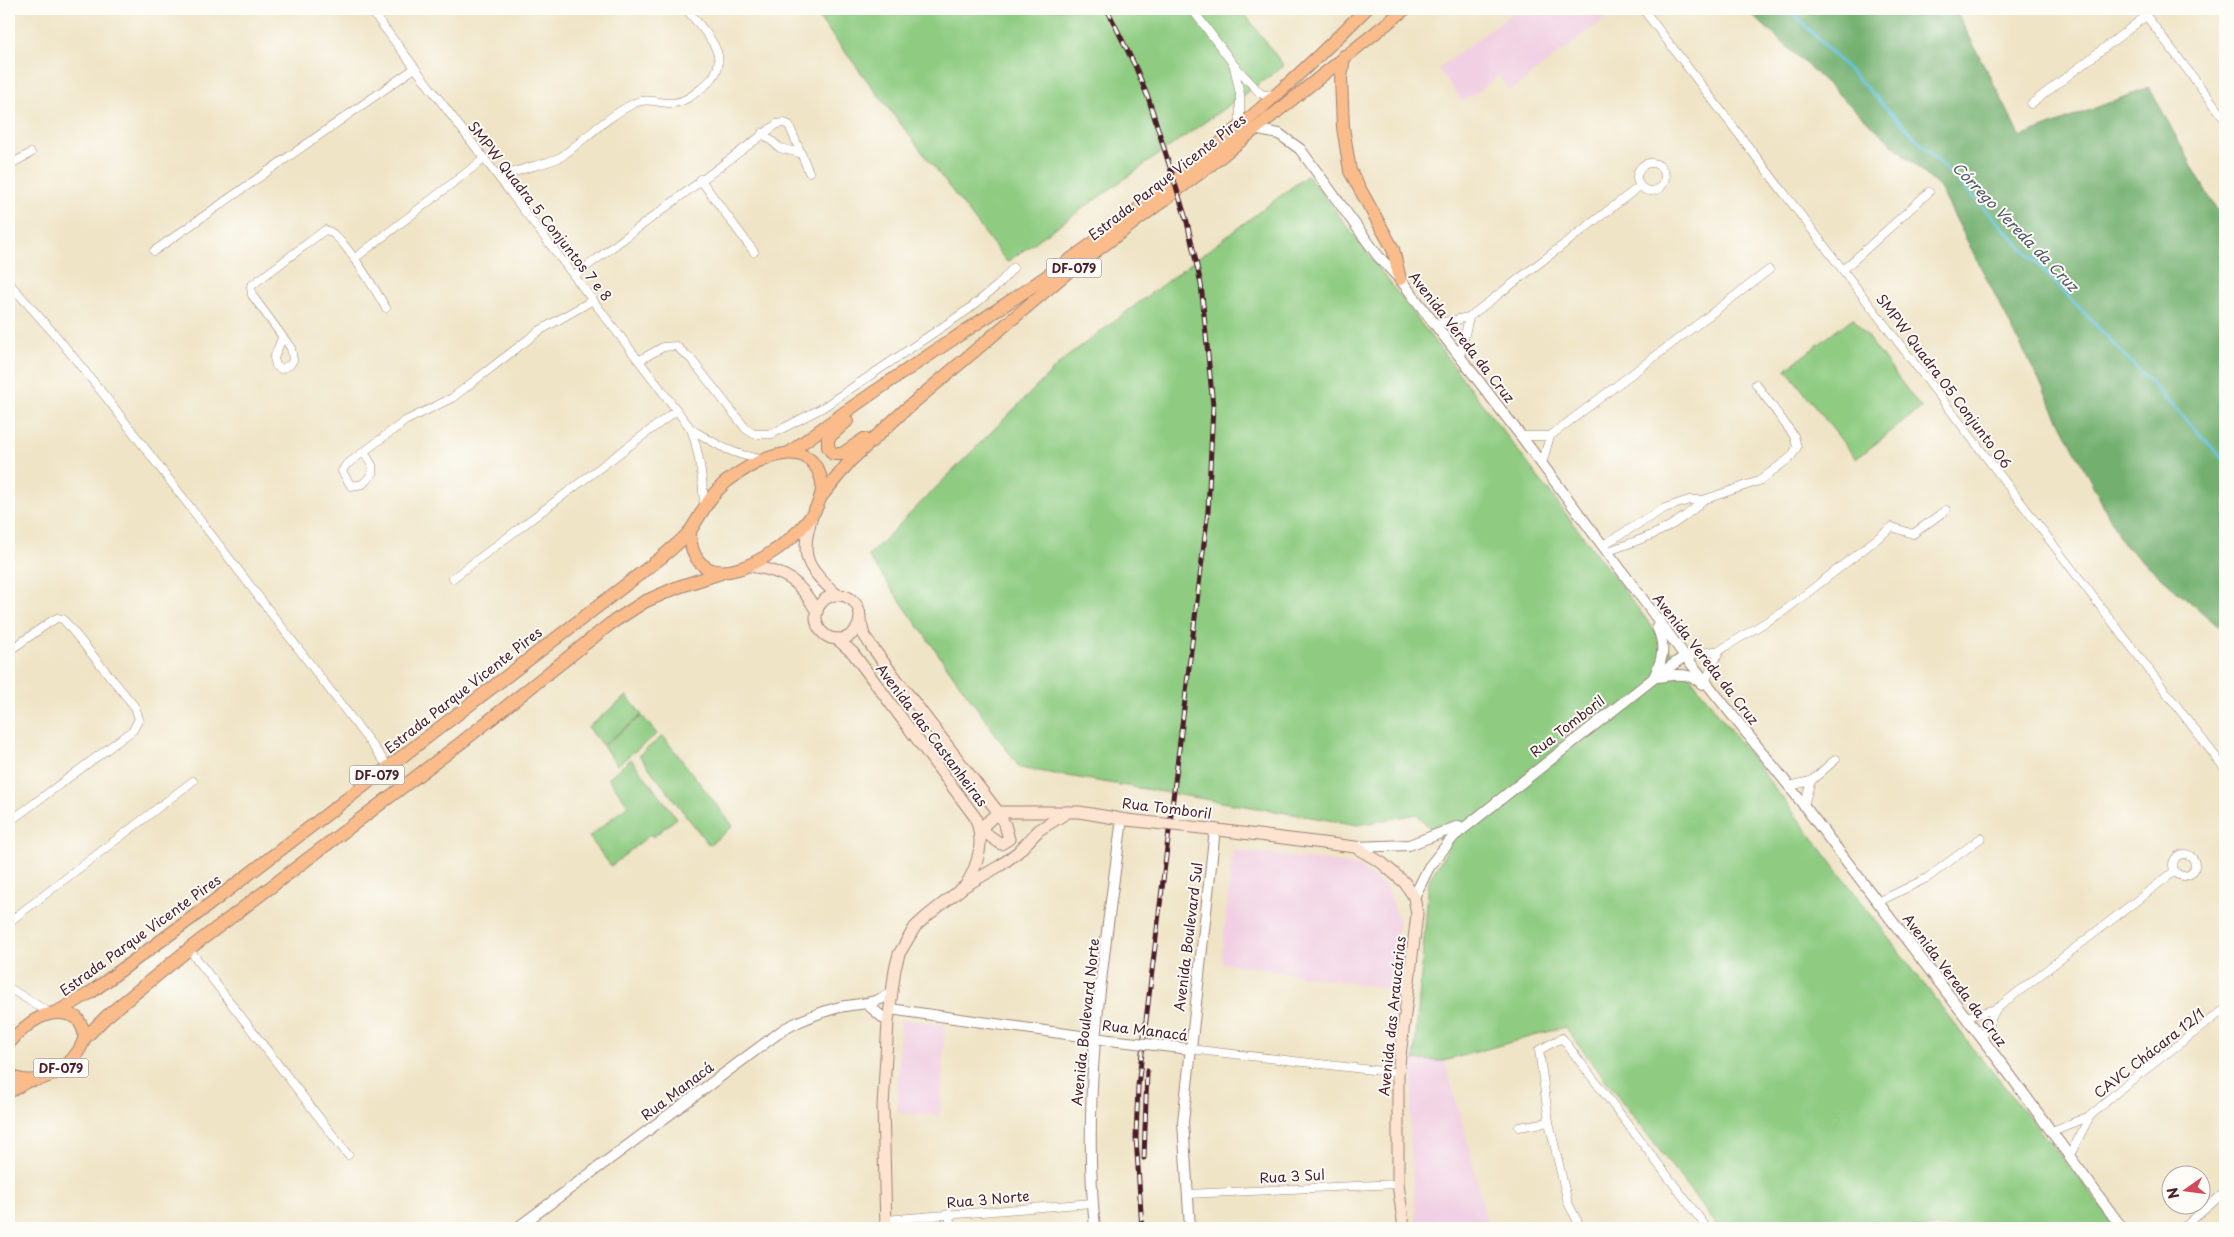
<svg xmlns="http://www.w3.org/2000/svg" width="2234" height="1237" viewBox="0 0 2234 1237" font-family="'Playpen Sans',sans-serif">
  <rect width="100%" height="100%" fill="#fdfcf7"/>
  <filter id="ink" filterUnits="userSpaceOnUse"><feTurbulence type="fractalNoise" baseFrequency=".02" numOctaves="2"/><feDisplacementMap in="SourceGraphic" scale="10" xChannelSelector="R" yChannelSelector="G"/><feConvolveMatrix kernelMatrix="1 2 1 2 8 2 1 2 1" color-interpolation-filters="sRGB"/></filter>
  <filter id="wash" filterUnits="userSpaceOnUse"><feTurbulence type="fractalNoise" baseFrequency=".0096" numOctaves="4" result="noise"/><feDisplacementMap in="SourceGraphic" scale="20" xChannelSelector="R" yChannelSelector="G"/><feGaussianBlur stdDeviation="1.12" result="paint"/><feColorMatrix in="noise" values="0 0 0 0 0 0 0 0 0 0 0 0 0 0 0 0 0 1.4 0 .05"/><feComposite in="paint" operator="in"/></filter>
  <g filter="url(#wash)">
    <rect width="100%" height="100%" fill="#efe4c6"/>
    <!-- built -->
    <g fill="#f1d0e3">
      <path d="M 1518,9 L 1618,9 L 1510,91 L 1499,76 L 1463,102 L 1438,69 Z"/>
      <path d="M 1233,850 L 1358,865 L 1388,889 L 1399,920 L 1389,989 L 1221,962 Z"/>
      <path d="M 900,1019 L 945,1025 L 940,1116 L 897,1113 Z"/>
      <path d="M 1414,1060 L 1444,1061 L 1465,1131 L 1488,1228 L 1417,1228 L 1409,1137 Z"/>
    </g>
    <!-- green -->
    <g fill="#8fcc82" stroke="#6c7656">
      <path d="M 812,9 L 1241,9 L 1284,66 L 1007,262 Z"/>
      <path d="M 1308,175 L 1965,1038 L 2102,1207 L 2114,1228 L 1719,1228 L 1565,1027 L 1444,1061 L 1414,1060 L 1429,880 L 1448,849 L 1417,814 L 1358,825 L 1020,768 L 868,556 L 1064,359 Z"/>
      <path d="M 1853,318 L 1921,408 L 1856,459 L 1786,369 Z"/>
      <path d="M 627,696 L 642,715 L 602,745 L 588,727 Z"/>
      <path d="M 642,716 L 657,734 L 617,765 L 603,746 Z"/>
      <path d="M 663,736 L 733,826 L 709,845 L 639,755 Z"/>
      <path d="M 631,759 L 677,818 L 653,837 L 651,834 L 611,866 L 589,837 L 628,805 L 608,778 Z"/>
    </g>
    <!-- forest -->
    <path fill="#73b070" stroke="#5e684e" d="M 1746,9 L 1955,9 L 2021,137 L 2149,87 L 2225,226 L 2225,632 L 2123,544 L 1940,188 Z"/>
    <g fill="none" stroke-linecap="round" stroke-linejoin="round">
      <!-- stream -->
      <path stroke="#63c2e1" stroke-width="3" d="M 1789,9 L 1970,193 L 2225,461"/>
    </g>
  </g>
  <g filter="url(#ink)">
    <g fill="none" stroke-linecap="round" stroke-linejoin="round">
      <!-- minor casing -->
      <g stroke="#9c8278" stroke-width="9">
        <g id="minor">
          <path d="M 370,9 L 691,429 C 700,455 703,479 704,507"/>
          <path d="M 1192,9 L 1234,65 L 1260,93 L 1264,95 L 1275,94"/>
          <path d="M 1643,9 L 2225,769"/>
          <path d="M 2141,9 L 2225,119"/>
          <path d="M 1234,67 L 1240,94 L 1240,125"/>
          <path d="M 2031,104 L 2146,16"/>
          <path d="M 762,133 L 780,148 L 800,153"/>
          <circle cx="1651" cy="177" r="14"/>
          <path d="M 9,165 L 31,153"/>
          <path d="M 500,178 C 519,168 541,166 561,157 C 585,139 609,115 635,103 C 647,97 661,104 673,103 C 685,102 694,94 703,87 C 738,60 706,34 686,9"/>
          <path d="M 700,179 L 754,252"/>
          <path d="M 154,251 L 415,68"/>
          <path d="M 354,259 L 484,159"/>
          <path d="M 1843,270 L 1929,192"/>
          <path d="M 574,276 L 777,124 L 784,123 L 789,125 L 809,172"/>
          <path d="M 9,283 L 58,338 L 109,401 L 388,766"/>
          <path d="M 1435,324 L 1469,317 L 1640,186"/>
          <path d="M 282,338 L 274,358 L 276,366 L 281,369 L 290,365 L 293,360 L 291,348 L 252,295 L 251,286 L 325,230 C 341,231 377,293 386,308"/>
          <path d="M 1460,356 L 1469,317"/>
          <path d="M 640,360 L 663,347 L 676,346 L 691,359 L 746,429 L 754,434 L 772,434 L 822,408 L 969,309 L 998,285 L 1013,268"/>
          <path d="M 691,429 C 716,444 732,455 761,459"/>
          <path d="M 1521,436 L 1550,436"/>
          <path d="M 364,452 L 372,465 L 372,474 L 363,484 L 351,486 L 342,471 L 346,465 L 405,421 L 452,398 L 539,331 L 593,300"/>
          <path d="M 1542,464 L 1550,436 L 1769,270"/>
          <path d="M 1603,545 L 1665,508 L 1689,500 L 1703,500 L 1759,481 L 1791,457 L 1797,447 L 1794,436 L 1756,384"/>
          <path d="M 1608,551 C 1644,539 1677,528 1703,500"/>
          <path d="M 453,578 L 677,410"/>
          <path d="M 9,651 L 50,622 L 57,618 L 63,619 L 135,707 L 139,719 L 133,730 L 9,822"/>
          <path d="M 1685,656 L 1720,650 L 1784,611 L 1892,527 L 1913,534 L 1946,510"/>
          <path d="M 1705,682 L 1720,650"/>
          <path d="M 1789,786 L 1811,781 L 1836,759"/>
          <path d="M 1804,805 L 1811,781"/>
          <circle cx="2184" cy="865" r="11"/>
          <path d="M 1878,902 L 1927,878 L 1981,838"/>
          <path d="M 9,922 L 193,781"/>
          <path d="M 189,949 L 348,1155"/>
          <path d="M 9,988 L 50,1013"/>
          <path d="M 1966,1017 L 1996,1009 L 2175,871"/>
          <path d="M 1982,1038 L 1996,1009"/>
          <path d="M 1190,1049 L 1398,1073"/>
          <path d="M 1549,1122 L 1539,1050 L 1562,1038 L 1707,1228"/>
          <path d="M 1519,1127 L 1549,1122 L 1568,1203 L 1581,1228"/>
          <path d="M 2052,1131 L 2090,1116 L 2124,1086 L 2225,1009"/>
          <path d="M 2070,1155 L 2090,1116"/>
          <path d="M 1187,1194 L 1398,1184"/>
          <path d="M 949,1214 L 951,1228"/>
          <path d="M 885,1220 L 1092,1203"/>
          <path d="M 2183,1228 L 2225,1192"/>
        </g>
      </g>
      <!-- tertiary casing -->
      <g stroke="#9c8278" stroke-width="12">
        <g id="tertiary">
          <path d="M 1254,129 L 1279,134 L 1300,149 L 1378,256 L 1400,279 L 1521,436 L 1685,656 L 1789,786 L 2010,1075 L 2122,1228"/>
          <path d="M 1654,677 C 1663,659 1666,645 1657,627"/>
          <path d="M 1657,677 C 1674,675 1689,671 1702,684"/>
          <path d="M 1355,847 L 1409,845 L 1459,826"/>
          <path d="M 1414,897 L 1429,867 L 1454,836 L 1654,678 L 1685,656"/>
          <path d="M 867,1004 L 888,1022"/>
          <path d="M 890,1009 L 1109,1040"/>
          <path d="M 1164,1046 L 1190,1049"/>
          <path d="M 517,1228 L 784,1029 C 803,1019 820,1012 840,1007 C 859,1003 876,1005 892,992"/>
          <path d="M 1095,1228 C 1081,1090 1104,956 1122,819"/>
          <path d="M 1190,1228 L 1183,1122 L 1215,829"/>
        </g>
      </g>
      <!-- secondary casing -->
      <g stroke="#9c8278" stroke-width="13">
        <g id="secondary">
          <path d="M 812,515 C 800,558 805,565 837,595"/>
          <path d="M 751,566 C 787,572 799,580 817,612"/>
          <circle cx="838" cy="617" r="22"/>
          <path d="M 860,620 L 864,635 L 872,647 L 998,812 L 1005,825 L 1009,839 L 1001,844 L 980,829"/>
          <path d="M 837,639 L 853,653 L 975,817 C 985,841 979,863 966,885"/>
          <path d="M 980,829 L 998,812 L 1079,812 L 1127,820"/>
          <path d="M 1210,829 L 1355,847 L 1382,863 L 1405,883 L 1414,897 L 1417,914 L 1398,1073 L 1398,1184 L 1404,1228"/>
          <path d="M 886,1228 L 883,1106 L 888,1022 L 895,969 L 899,954 L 915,927 L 927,916 L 965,886 L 1001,865 L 1018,852 L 1039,830 L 1068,812"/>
        </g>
      </g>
      <!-- primary casing -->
      <g stroke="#9c8278" stroke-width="14">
        <g id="primary">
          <path d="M 1344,56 L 1341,78 L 1343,127 L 1350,171 L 1393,249 L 1400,279"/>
          <path d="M 847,421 L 828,438 L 828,447 L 833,454 L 842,454 L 864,439"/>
          <path d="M 789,453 C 876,387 970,330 1060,267 C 1169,189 1273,104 1366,9"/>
          <path d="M 820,498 L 850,461 L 906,409 L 1016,316 L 1068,272 L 1208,167 L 1405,9"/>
          <path d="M 57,1012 L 90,993 L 193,917 L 662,557 C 671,549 683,540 690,531 C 701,515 709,496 726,482 C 745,467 794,438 814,464 C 819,471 823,480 822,489 C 819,523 769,560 738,569 C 708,578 690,562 690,531"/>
          <path d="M 84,1039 L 107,1016 L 189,949 L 462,742 L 610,624 L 644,602 L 678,587 L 721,573"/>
          <path d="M 9,1043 C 26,1024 50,1003 77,1018 C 81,1024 86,1032 84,1039 C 76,1067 33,1093 9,1074"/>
          <path d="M 9,1092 L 26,1082"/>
        </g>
      </g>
      <!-- minor -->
      <use href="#minor" stroke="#fff" stroke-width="8"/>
      <!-- tertiary -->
      <use href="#tertiary" stroke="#fff" stroke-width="10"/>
      <!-- secondary -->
      <use href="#secondary" stroke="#fde4d0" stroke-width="11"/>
      <!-- primary -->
      <use href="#primary" stroke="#f9bc8a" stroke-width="12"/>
      <!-- rail casing -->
      <g stroke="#4a1f2b" stroke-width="5">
        <g id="rail">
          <path d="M 1107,9 L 1136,68 L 1149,100 L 1187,222 L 1201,284 L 1213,406 L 1208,511 L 1138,1086 L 1136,1137 L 1142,1228"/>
          <path d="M 1144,1158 L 1147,1071"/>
        </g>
      </g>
      <!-- rail -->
      <use href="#rail" stroke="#fdfcf7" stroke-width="3" stroke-dasharray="9" stroke-linecap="butt"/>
      <!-- tertiary-bridge casing -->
      <g stroke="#9c8278" stroke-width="12" stroke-linecap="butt">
        <path id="tertiary-bridge" d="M 1109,1040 L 1164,1046"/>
      </g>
      <!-- secondary-bridge casing -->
      <g stroke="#9c8278" stroke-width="13" stroke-linecap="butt">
        <path id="secondary-bridge" d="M 1127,820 L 1210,829"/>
      </g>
      <!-- tertiary-bridge -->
      <use href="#tertiary-bridge" stroke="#fff" stroke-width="10"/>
      <!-- secondary-bridge -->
      <use href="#secondary-bridge" stroke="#fde4d0" stroke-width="11"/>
    </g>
  </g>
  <g text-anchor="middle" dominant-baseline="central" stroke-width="4" stroke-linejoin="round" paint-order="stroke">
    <!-- shield labels -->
    <g fill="#fdfcf7" stroke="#806168" stroke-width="1">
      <rect x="1046.5" y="258.5" width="55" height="19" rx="4"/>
      <rect x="349.5" y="765.5" width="55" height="19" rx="4"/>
      <rect x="33.5" y="1058.5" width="55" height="19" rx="4"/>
    </g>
    <g font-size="12" font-weight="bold" fill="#4a1f2b">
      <text x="1074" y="268">DF-079</text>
      <text x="377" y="775">DF-079</text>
      <text x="61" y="1068">DF-079</text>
    </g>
    <!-- street labels -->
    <g font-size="14" fill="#4a1f2b" stroke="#fdfcf7">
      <text transform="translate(1167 177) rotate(-38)">Estrada Parque Vicente Pires</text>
      <text transform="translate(540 211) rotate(52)">SMPW Quadra 5 Conjuntos 7 e 8</text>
      <text transform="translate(1462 337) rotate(52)">Avenida Vereda da Cruz</text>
      <text transform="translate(1944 381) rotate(53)">SMPW Quadra 05 Conjunto 06</text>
      <text transform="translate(1706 659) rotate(52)">Avenida Vereda da Cruz</text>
      <text transform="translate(463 690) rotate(-38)">Estrada Parque Vicente Pires</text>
      <text transform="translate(1567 726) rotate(-38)">Rua Tomboril</text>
      <text transform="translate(932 735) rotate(53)">Avenida das Castanheiras</text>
      <text transform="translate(1167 808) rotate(7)">Rua Tomboril</text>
      <text transform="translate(140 935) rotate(-36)">Estrada Parque Vicente Pires</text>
      <text transform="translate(1188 937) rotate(-83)">Avenida Boulevard Sul</text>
      <text transform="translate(1955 980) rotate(53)">Avenida Vereda da Cruz</text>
      <text transform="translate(1392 1016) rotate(-84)">Avenida das Araucárias</text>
      <text transform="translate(1085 1022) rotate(-84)">Avenida Boulevard Norte</text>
      <text transform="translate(1145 1030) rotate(7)">Rua Manacá</text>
      <text transform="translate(2149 1053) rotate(-38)">CAVC Chácara 12/1</text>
      <text transform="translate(677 1091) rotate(-37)">Rua Manacá</text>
      <text transform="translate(1292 1176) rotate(-3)">Rua 3 Sul</text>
      <text transform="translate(988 1199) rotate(-5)">Rua 3 Norte</text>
    </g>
    <!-- water labels -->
    <g font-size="15" font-style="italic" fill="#53586b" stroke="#fdfcf7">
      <text transform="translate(2016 226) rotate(46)">Córrego Vereda da Cruz</text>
    </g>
  </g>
  <!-- margin -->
  <rect width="2234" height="1237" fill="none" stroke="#fdfcf7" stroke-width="30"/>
  <!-- north arrow -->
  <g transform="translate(2186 1190) rotate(256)"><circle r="24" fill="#fdfcf7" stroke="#b5a4a5"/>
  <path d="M0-4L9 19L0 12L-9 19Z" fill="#d1495b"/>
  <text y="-8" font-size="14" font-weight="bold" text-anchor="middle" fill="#4a1f2b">N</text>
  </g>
</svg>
